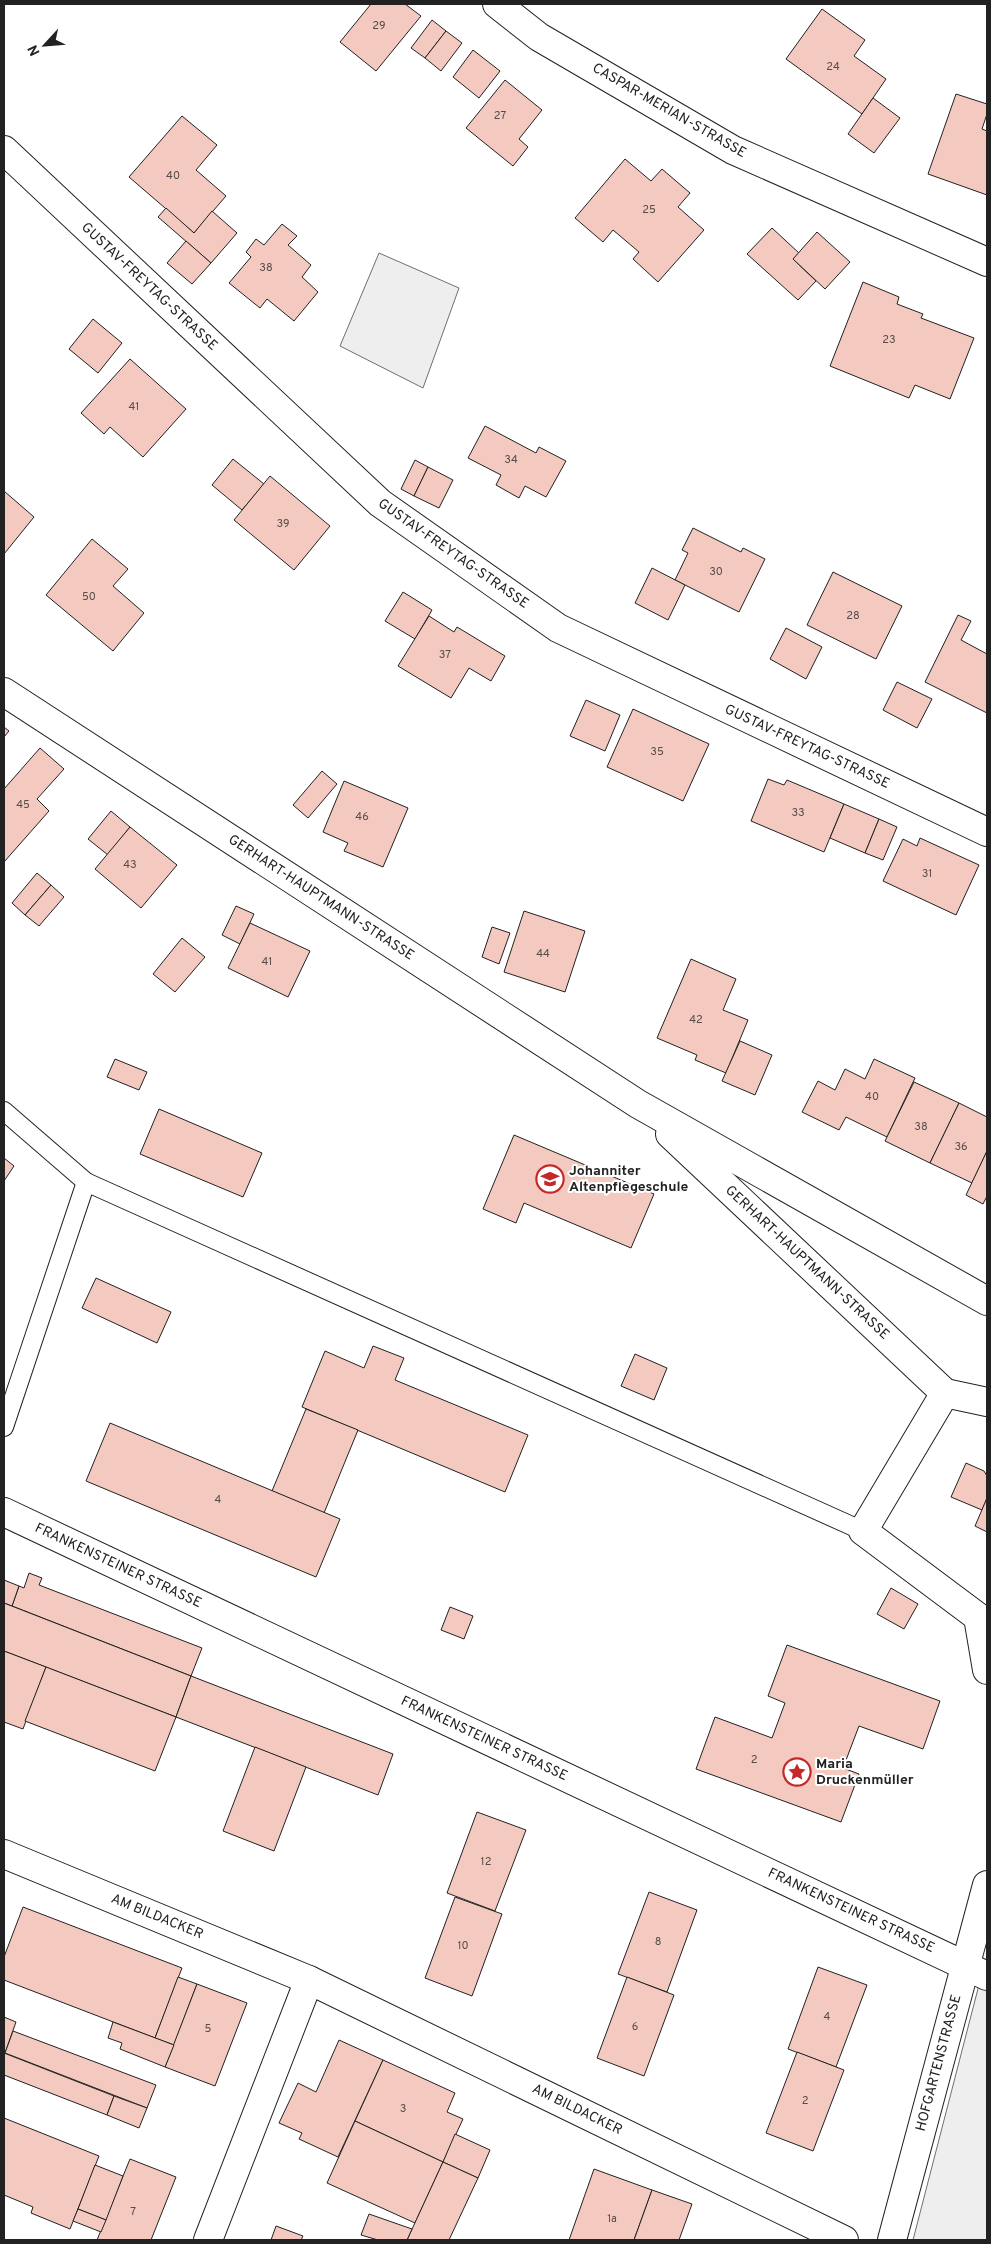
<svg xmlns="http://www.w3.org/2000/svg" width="991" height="2244" viewBox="0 0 991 2244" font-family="Overpass,sans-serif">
  <rect width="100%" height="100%" fill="#fff"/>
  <!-- green -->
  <g fill="#eee" stroke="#6f6f6f">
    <path d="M 379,253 L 459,288 L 423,388 L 340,346 Z"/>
    <path d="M 980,1981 L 987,1985 L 987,2240 L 913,2240 Z"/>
  </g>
  <!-- building -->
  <g fill="#f3c9c0" stroke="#222">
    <path d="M 371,4 L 405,4 L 421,16 L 376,71 L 340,42 Z"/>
    <path d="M 822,9 L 865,40 L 854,56 L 886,79 L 862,114 L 786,59 Z"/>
    <path d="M 432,20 L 446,31 L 425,58 L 411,48 Z"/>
    <path d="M 446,31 L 462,43 L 441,71 L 425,58 Z"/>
    <path d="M 473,50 L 500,71 L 479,98 L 453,77 Z"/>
    <path d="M 505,80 L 542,110 L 519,139 L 528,147 L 513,166 L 466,128 Z"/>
    <path d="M 956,94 L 987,104 L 987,114 L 982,129 L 987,131 L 987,195 L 928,174 Z"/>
    <path d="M 873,98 L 900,118 L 874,153 L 848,134 Z"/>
    <path d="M 182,116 L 217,145 L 196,170 L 226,196 L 194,233 L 129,177 Z"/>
    <path d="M 625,159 L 651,181 L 662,169 L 690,193 L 678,207 L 704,230 L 658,282 L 633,259 L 639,252 L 613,230 L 603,242 L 575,218 Z"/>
    <path d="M 166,208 L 194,233 L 212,211 L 237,233 L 211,263 L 158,217 Z"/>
    <path d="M 282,224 L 297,236 L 288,245 L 311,265 L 302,277 L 318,292 L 294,321 L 267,299 L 260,308 L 229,283 L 251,257 L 246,252 L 256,239 L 264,245 Z"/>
    <path d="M 772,228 L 799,253 L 793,259 L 816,281 L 798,300 L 747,254 Z"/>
    <path d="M 817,232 L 850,262 L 825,289 L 793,259 Z"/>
    <path d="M 186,241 L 211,263 L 192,284 L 167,263 Z"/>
    <path d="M 863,282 L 899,297 L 897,304 L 923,314 L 921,318 L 974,338 L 950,399 L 915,385 L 909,398 L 830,366 Z"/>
    <path d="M 93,319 L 122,343 L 98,373 L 69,349 Z"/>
    <path d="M 130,359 L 186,409 L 143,457 L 110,427 L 104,434 L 81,413 Z"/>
    <path d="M 485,426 L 536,453 L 539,447 L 566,461 L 546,497 L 525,486 L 519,498 L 496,485 L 501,475 L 468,458 Z"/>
    <path d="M 233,459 L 264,484 L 242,510 L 212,485 Z"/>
    <path d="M 415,460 L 428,467 L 414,496 L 401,489 Z"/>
    <path d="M 428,467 L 453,480 L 439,508 L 414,496 Z"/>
    <path d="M 270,476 L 330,526 L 294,570 L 234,520 Z"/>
    <path d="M 4,491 L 34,517 L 4,554 Z"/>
    <path d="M 693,528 L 741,552 L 743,548 L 765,559 L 739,612 L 675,580 L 688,553 L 682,550 Z"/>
    <path d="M 92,539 L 128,569 L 113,586 L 144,613 L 113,651 L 46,595 Z"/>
    <path d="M 652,568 L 685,585 L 668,620 L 635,603 Z"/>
    <path d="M 833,572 L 902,606 L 876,659 L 807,625 Z"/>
    <path d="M 403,592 L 432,610 L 415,639 L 385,621 Z"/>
    <path d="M 958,615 L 971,621 L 961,640 L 987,654 L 987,713 L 925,682 Z"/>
    <path d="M 429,616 L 454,632 L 457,627 L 505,656 L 491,681 L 469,668 L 451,698 L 398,666 Z"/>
    <path d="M 786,628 L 822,647 L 806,679 L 770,659 Z"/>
    <path d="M 897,682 L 932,699 L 917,728 L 883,710 Z"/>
    <path d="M 586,700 L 620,715 L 605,751 L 570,736 Z"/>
    <path d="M 633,709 L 709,744 L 683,801 L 607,767 Z"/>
    <path d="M 4,727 L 9,731 L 4,737 Z"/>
    <path d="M 40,748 L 64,769 L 37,799 L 49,811 L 4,862 L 4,789 Z"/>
    <path d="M 322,771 L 337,784 L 308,818 L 293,805 Z"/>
    <path d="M 768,779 L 784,785 L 787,780 L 844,804 L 824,852 L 751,821 Z"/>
    <path d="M 344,781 L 408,808 L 383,867 L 344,851 L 348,843 L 323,832 Z"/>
    <path d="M 844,804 L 879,819 L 865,853 L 830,838 Z"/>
    <path d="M 111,811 L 130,827 L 108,855 L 88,839 Z"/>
    <path d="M 879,819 L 897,827 L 883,860 L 865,853 Z"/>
    <path d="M 130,827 L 177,865 L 141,908 L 95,869 Z"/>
    <path d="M 920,838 L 979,865 L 956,915 L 883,881 L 903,839 L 917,846 Z"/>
    <path d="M 37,873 L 51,885 L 25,915 L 12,903 Z"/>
    <path d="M 51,885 L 64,897 L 39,926 L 25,915 Z"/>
    <path d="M 236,906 L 254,914 L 240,944 L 222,935 Z"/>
    <path d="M 524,911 L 585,931 L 565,992 L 504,972 Z"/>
    <path d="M 250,923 L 310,951 L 288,997 L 228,968 Z"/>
    <path d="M 492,927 L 510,933 L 499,964 L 482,957 Z"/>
    <path d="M 182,938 L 205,957 L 175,992 L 153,974 Z"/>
    <path d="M 691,959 L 736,979 L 723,1010 L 748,1020 L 726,1073 L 695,1060 L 697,1055 L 657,1038 Z"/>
    <path d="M 740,1041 L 772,1055 L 755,1095 L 722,1081 Z"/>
    <path d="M 115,1059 L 147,1072 L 139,1090 L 107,1077 Z"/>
    <path d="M 874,1059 L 915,1078 L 887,1137 L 846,1117 L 839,1130 L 802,1112 L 818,1081 L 835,1090 L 845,1069 L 865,1079 Z"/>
    <path d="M 914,1082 L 959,1103 L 930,1163 L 885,1141 Z"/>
    <path d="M 959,1103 L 987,1117 L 987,1151 L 972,1183 L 930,1163 Z"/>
    <path d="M 159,1109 L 262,1153 L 243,1197 L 140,1154 Z"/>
    <path d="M 514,1135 L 654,1194 L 631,1248 L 524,1203 L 516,1223 L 483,1209 Z"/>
    <path d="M 987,1151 L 987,1196 L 983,1204 L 966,1195 Z"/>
    <path d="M 4,1158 L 14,1166 L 4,1181 Z"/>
    <path d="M 96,1278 L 171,1312 L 157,1343 L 82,1308 Z"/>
    <path d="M 373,1346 L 404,1358 L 395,1380 L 528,1435 L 505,1492 L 302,1407 L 325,1351 L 364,1368 Z"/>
    <path d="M 635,1354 L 667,1368 L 654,1400 L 621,1386 Z"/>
    <path d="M 306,1409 L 358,1430 L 324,1513 L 272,1491 Z"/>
    <path d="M 110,1423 L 340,1519 L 316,1577 L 86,1481 Z"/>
    <path d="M 966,1463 L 984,1471 L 987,1476 L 987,1498 L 982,1510 L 951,1497 Z"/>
    <path d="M 987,1498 L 987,1532 L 975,1526 Z"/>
    <path d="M 29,1573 L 42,1578 L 39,1585 L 202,1648 L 191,1676 L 12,1606 L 19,1586 L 24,1588 Z"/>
    <path d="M 4,1580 L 19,1586 L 12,1606 L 4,1603 Z"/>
    <path d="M 891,1588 L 918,1604 L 904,1629 L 877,1614 Z"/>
    <path d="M 4,1603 L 191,1676 L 176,1717 L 4,1651 Z"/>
    <path d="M 450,1607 L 473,1616 L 464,1639 L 441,1630 Z"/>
    <path d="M 787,1645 L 940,1701 L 923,1749 L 859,1726 L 843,1768 L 859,1774 L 841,1822 L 696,1769 L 715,1717 L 772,1738 L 785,1703 L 768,1696 Z"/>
    <path d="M 4,1651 L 46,1667 L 23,1729 L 4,1722 Z"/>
    <path d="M 46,1667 L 176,1717 L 155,1771 L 25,1721 Z"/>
    <path d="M 191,1676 L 393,1754 L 378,1795 L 176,1717 Z"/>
    <path d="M 255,1747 L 306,1767 L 274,1851 L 223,1831 Z"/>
    <path d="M 477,1812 L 526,1830 L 495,1911 L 447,1893 Z"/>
    <path d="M 649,1892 L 697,1910 L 667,1992 L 618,1974 Z"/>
    <path d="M 455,1897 L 502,1914 L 472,1996 L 425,1978 Z"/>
    <path d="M 23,1907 L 182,1968 L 155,2038 L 4,1980 L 4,1957 Z"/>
    <path d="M 818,1967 L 867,1985 L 836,2067 L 788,2049 Z"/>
    <path d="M 178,1977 L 197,1984 L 174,2045 L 155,2038 Z"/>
    <path d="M 627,1977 L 674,1995 L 644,2076 L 597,2058 Z"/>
    <path d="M 197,1984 L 247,2003 L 215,2086 L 165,2067 Z"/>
    <path d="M 4,2017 L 16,2022 L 5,2053 L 4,2053 Z"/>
    <path d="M 113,2022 L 174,2045 L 165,2067 L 120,2049 L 122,2043 L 108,2038 Z"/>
    <path d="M 13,2031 L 156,2085 L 147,2108 L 5,2053 Z"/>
    <path d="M 339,2040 L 383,2060 L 338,2157 L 299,2139 L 302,2133 L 279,2123 L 298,2083 L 316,2092 Z"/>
    <path d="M 797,2052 L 844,2070 L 813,2151 L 766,2133 Z"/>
    <path d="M 4,2053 L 114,2096 L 107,2115 L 4,2075 Z"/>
    <path d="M 383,2060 L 455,2093 L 447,2112 L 463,2119 L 443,2162 L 355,2121 Z"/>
    <path d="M 114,2096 L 147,2108 L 139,2128 L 107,2115 Z"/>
    <path d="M 4,2118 L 99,2156 L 70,2229 L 31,2213 L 33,2207 L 4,2195 Z"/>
    <path d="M 355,2121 L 443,2162 L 415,2223 L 327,2183 Z"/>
    <path d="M 455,2134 L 490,2150 L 478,2178 L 443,2162 Z"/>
    <path d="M 130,2159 L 176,2177 L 151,2240 L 97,2240 Z"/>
    <path d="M 443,2162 L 478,2178 L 449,2240 L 407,2240 Z"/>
    <path d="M 95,2165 L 123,2176 L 106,2220 L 78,2209 Z"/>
    <path d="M 594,2169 L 652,2190 L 634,2240 L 569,2240 Z"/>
    <path d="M 652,2190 L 692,2204 L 679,2240 L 634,2240 Z"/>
    <path d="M 78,2209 L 106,2220 L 101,2232 L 73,2221 Z"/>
    <path d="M 369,2214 L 412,2229 L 407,2240 L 378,2240 L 361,2235 Z"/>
    <path d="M 276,2226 L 303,2236 L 301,2240 L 271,2240 Z"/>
  </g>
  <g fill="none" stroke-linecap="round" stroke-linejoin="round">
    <!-- lane casing -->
    <g stroke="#222" stroke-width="20">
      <g id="lane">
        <path d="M 4,1111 L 86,1182"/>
        <path d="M 4,1427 L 86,1182 L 863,1531"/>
      </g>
    </g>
    <!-- street casing -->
    <g stroke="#222" stroke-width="30">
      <g id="street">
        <path d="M 497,4 L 539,37 L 733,150 L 987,262"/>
        <path d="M 4,150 L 380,503 L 558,628 L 987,832"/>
        <path d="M 4,692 L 638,1104 L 987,1301"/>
        <path d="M 670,1134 L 945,1393 L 987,1402"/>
        <path d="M 945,1393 L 863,1531 L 978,1617 L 987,1670"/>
        <path d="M 4,1512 L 987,1976"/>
        <path d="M 4,1854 L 309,1980 L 844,2240"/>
        <path d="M 208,2240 L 309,1980"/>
        <path d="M 892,2240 L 987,1885"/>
      </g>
    </g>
    <!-- lane -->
    <use href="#lane" stroke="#fff" stroke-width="18"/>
    <!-- street -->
    <use href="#street" stroke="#fff" stroke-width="28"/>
  </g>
  <!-- icons -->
  <defs>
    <g id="school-ring" transform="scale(1.4375)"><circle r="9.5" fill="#fff" stroke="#c62828" stroke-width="1.5"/><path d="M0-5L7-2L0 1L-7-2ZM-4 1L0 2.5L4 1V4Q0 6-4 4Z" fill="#c62828"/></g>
    <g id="sight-ring" transform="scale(1.4375)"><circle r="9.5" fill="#fff" stroke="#c62828" stroke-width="1.5"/><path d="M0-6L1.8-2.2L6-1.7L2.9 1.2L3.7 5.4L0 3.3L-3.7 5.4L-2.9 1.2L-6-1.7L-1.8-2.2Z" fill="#c62828"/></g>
  </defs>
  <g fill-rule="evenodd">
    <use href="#school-ring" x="550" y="1179"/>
    <use href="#sight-ring" x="797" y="1772"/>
  </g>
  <g text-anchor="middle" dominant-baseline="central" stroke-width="4" stroke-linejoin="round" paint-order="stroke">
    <!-- number labels -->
    <g font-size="11" fill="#564c4a">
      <text x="379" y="26">29</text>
      <text x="833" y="67">24</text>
      <text x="500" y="116">27</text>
      <text x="173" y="176">40</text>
      <text x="649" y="210">25</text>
      <text x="266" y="268">38</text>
      <text x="889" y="340">23</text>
      <text x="134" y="407">41</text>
      <text x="511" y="460">34</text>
      <text x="283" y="524">39</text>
      <text x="716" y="572">30</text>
      <text x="89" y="597">50</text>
      <text x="853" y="616">28</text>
      <text x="445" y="655">37</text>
      <text x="657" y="752">35</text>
      <text x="23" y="805">45</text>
      <text x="798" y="813">33</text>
      <text x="362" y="817">46</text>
      <text x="130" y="865">43</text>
      <text x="927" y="874">31</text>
      <text x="543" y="954">44</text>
      <text x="267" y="962">41</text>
      <text x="696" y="1020">42</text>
      <text x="872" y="1097">40</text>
      <text x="921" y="1127">38</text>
      <text x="961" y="1147">36</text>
      <text x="218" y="1500">4</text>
      <text x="754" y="1760">2</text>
      <text x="486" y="1862">12</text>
      <text x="658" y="1942">8</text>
      <text x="463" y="1946">10</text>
      <text x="827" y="2017">4</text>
      <text x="635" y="2027">6</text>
      <text x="208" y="2029">5</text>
      <text x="805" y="2101">2</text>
      <text x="403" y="2109">3</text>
      <text x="133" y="2212">7</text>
      <text x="612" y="2219">1a</text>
    </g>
    <!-- street labels -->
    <g font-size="14" fill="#222" stroke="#fff">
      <text transform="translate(669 111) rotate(30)">CASPAR-MERIAN-STRASSE</text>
      <text transform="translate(149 287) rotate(43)">GUSTAV-FREYTAG-STRASSE</text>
      <text transform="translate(453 554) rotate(35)">GUSTAV-FREYTAG-STRASSE</text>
      <text transform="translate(807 747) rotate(25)">GUSTAV-FREYTAG-STRASSE</text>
      <text transform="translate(321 898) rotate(33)">GERHART-HAUPTMANN-STRASSE</text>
      <text transform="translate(807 1263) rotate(43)">GERHART-HAUPTMANN-STRASSE</text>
      <text transform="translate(118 1566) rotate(25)">FRANKENSTEINER STRASSE</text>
      <text transform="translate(484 1739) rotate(25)">FRANKENSTEINER STRASSE</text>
      <text transform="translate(851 1911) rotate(25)">FRANKENSTEINER STRASSE</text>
      <text transform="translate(157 1917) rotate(22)">AM BILDACKER</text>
      <text transform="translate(939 2063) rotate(-75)">HOFGARTENSTRASSE</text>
      <text transform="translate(577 2110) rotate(26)">AM BILDACKER</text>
    </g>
    <!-- poi labels -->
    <g font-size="14" font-weight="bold" fill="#222" stroke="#fff" text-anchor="start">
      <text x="569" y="1171">Johanniter<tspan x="569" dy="16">Altenpflegeschule</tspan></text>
      <text x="816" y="1764">Maria<tspan x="816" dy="16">Druckenmüller</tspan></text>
    </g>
  </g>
  <!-- border -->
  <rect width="991" height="2244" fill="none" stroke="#222222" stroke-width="10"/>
  <!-- north arrow -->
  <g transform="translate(45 45) rotate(244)" stroke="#ffffff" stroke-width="4" paint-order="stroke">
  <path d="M0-4L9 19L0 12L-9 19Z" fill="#222222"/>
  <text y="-8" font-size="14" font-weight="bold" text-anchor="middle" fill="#222222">N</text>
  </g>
</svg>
